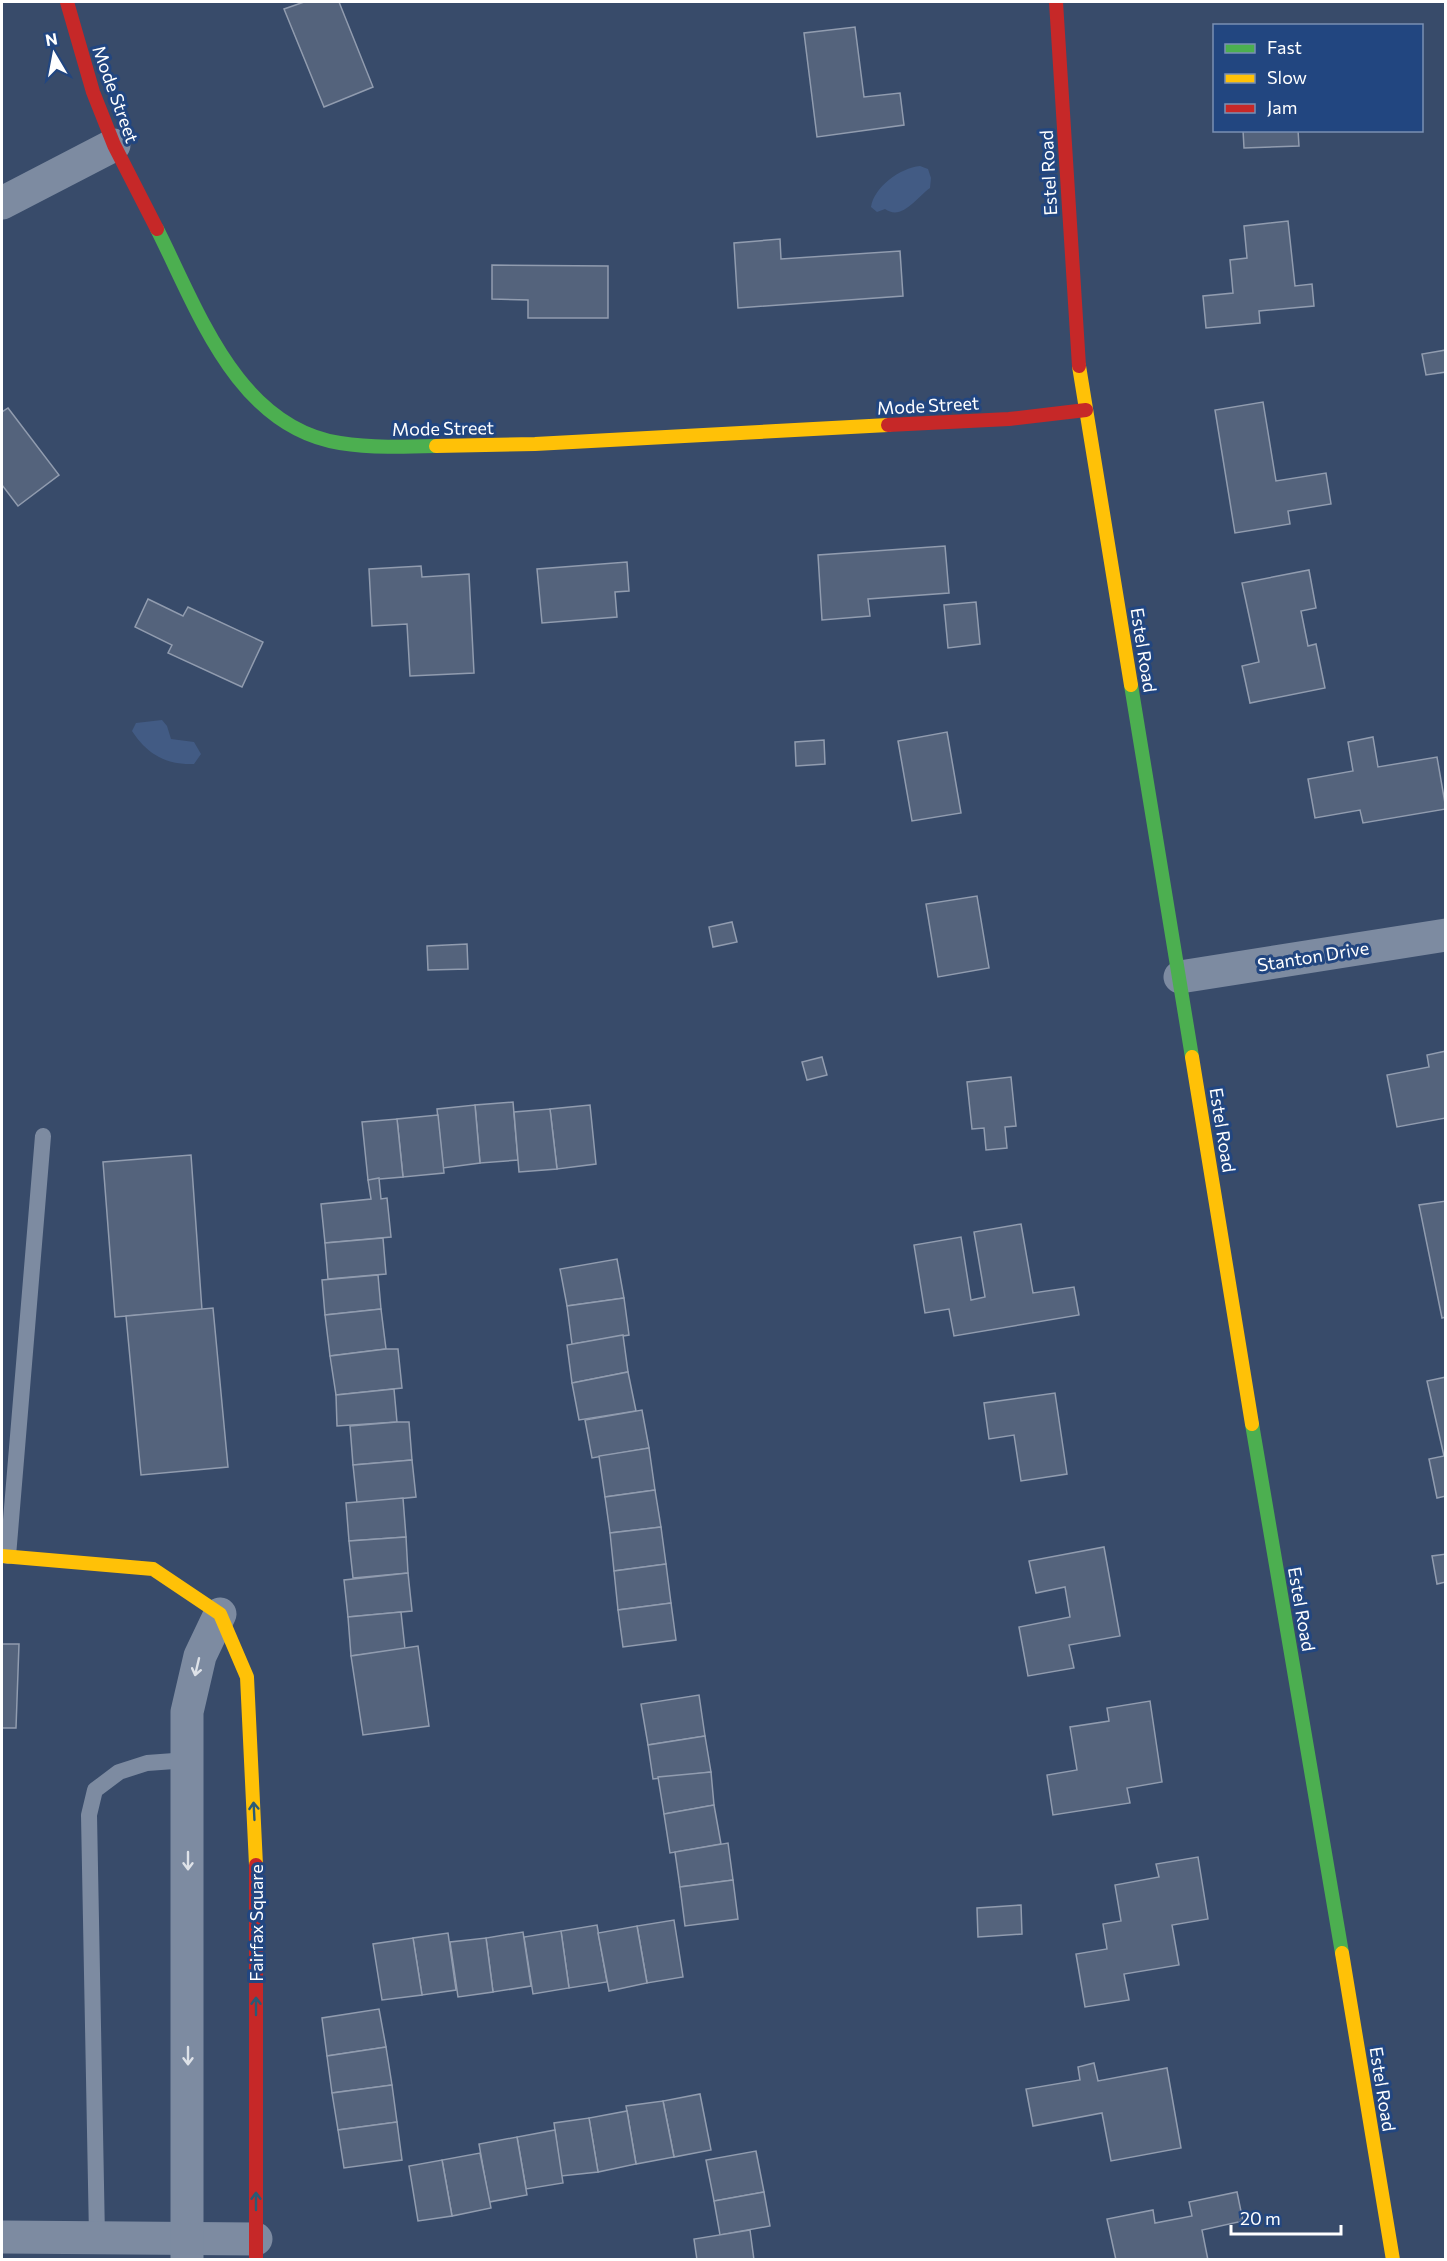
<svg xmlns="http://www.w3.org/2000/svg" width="1447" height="2261" viewBox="0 0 1447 2261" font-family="Commissioner,sans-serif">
  <rect width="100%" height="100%" fill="#384b6a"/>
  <!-- water -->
  <g fill="#425b84">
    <path d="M 920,166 L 928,169 L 931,178 L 930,188 C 916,198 902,221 885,209 L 877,212 L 871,207 C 874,187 900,168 920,166 Z"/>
    <path d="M 162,720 L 167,726 L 171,739 L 194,742 L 201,754 L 194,764 C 166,765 147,754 132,731 L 136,723 Z"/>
  </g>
  <!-- building -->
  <g fill="#54637c" stroke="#919caf" stroke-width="1.5">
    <path d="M 304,2 L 339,2 L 373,87 L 324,107 L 284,9 Z"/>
    <path d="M 855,27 L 864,97 L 900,93 L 904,125 L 817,137 L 804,33 Z"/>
    <path d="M 1243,130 L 1298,130 L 1299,146 L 1244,148 Z"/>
    <path d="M 1288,221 L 1295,286 L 1312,284 L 1314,306 L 1259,311 L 1260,323 L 1206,328 L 1203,296 L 1233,293 L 1230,260 L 1247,258 L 1244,226 Z"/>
    <path d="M 780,239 L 781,259 L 900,251 L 903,296 L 738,308 L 734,243 Z"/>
    <path d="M 492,265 L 608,266 L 608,318 L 528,318 L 528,300 L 492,299 Z"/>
    <path d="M 1446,350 L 1446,372 L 1426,375 L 1422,354 Z"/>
    <path d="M 1263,402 L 1276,481 L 1326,473 L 1331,504 L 1288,511 L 1290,524 L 1235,533 L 1215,410 Z"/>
    <path d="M 8,408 L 59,475 L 18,506 L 2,485 L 2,412 Z"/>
    <path d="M 945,546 L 949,593 L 868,599 L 870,616 L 822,620 L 818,555 Z"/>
    <path d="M 627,562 L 629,591 L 615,592 L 617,617 L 542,623 L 537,569 Z"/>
    <path d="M 421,566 L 422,577 L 469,574 L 474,673 L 410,676 L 407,624 L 372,626 L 369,569 Z"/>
    <path d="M 1309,570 L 1316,608 L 1301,611 L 1308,646 L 1316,644 L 1325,688 L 1250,703 L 1242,666 L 1259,662 L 1242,583 Z"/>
    <path d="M 148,599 L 183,616 L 188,607 L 263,642 L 242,687 L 168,653 L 172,645 L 135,627 Z"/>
    <path d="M 976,602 L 980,644 L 948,648 L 944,605 Z"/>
    <path d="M 947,732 L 961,813 L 912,821 L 898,741 Z"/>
    <path d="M 1373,737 L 1378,767 L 1437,757 L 1446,809 L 1363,823 L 1360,810 L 1315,818 L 1308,779 L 1353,771 L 1348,742 Z"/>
    <path d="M 824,740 L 825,764 L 796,766 L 795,742 Z"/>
    <path d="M 977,896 L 989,968 L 938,977 L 926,904 Z"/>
    <path d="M 732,922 L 737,942 L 713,947 L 709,927 Z"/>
    <path d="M 467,944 L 468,969 L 428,970 L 427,946 Z"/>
    <path d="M 1446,1051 L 1446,1118 L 1397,1127 L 1387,1075 L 1429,1067 L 1427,1055 Z"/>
    <path d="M 822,1057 L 827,1075 L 807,1080 L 802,1062 Z"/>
    <path d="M 1011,1077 L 1016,1126 L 1005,1127 L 1007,1148 L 986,1150 L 984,1128 L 972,1129 L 967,1082 Z"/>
    <path d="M 513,1102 L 518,1160 L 480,1163 L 475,1105 Z"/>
    <path d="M 475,1105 L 480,1163 L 443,1168 L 437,1109 Z"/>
    <path d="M 590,1105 L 596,1164 L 557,1169 L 550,1109 Z"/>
    <path d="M 550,1109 L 557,1169 L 519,1172 L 514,1112 Z"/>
    <path d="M 438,1115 L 444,1173 L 403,1177 L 397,1119 Z"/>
    <path d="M 397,1119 L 403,1177 L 368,1180 L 362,1122 Z"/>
    <path d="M 191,1155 L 202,1310 L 115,1317 L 103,1162 Z"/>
    <path d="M 379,1178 L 381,1199 L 387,1198 L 391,1237 L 325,1243 L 321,1204 L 371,1199 L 368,1180 Z"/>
    <path d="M 1446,1201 L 1446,1317 L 1442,1318 L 1419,1205 Z"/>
    <path d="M 1021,1224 L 1033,1293 L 1074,1287 L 1079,1315 L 954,1336 L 949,1309 L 925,1313 L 914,1245 L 961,1237 L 971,1300 L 985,1297 L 974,1232 Z"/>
    <path d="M 383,1238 L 386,1274 L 328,1279 L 325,1243 Z"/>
    <path d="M 617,1259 L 624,1298 L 567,1306 L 560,1269 Z"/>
    <path d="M 378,1275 L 381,1309 L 325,1315 L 322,1280 Z"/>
    <path d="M 624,1298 L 629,1335 L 572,1344 L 567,1306 Z"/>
    <path d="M 213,1308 L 228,1467 L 141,1475 L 126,1316 Z"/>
    <path d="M 381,1309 L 386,1349 L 330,1356 L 325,1315 Z"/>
    <path d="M 623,1335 L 628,1372 L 572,1383 L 567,1345 Z"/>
    <path d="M 386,1349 L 398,1349 L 402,1388 L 336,1395 L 330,1356 Z"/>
    <path d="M 628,1372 L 636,1411 L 579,1420 L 572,1383 Z"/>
    <path d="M 1446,1377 L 1446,1496 L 1437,1498 L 1429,1459 L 1444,1456 L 1427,1381 Z"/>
    <path d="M 394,1389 L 397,1422 L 337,1426 L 336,1395 Z"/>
    <path d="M 1055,1393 L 1067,1474 L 1021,1481 L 1014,1435 L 989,1439 L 984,1403 Z"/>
    <path d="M 642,1410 L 649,1448 L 592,1458 L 585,1420 Z"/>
    <path d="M 397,1422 L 409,1422 L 412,1460 L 353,1465 L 350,1426 Z"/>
    <path d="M 649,1448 L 655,1490 L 605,1497 L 599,1456 Z"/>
    <path d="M 412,1460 L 416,1497 L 357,1503 L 353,1465 Z"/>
    <path d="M 655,1490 L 661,1527 L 610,1533 L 605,1497 Z"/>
    <path d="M 403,1498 L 406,1537 L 349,1541 L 346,1503 Z"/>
    <path d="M 661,1527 L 666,1564 L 614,1571 L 610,1533 Z"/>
    <path d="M 406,1537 L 408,1573 L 353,1578 L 349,1541 Z"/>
    <path d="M 1104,1547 L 1120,1636 L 1069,1645 L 1074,1668 L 1028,1676 L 1019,1627 L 1070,1617 L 1065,1587 L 1036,1593 L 1029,1561 Z"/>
    <path d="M 1446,1554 L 1446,1582 L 1437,1584 L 1432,1556 Z"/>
    <path d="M 666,1564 L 671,1603 L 618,1610 L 614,1571 Z"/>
    <path d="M 408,1573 L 412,1611 L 348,1617 L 344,1580 Z"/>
    <path d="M 671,1603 L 676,1640 L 623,1647 L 618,1610 Z"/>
    <path d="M 401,1612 L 405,1649 L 351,1656 L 348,1617 Z"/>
    <path d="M 2,1644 L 19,1644 L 16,1728 L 2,1728 Z"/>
    <path d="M 418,1646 L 429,1726 L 363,1735 L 351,1656 Z"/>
    <path d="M 699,1695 L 705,1736 L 648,1745 L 641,1704 Z"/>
    <path d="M 1150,1701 L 1162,1782 L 1127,1788 L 1130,1803 L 1053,1815 L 1047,1775 L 1077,1770 L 1070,1727 L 1109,1721 L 1107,1708 Z"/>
    <path d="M 705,1736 L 711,1772 L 653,1779 L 648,1745 Z"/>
    <path d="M 711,1772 L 714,1805 L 664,1814 L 658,1777 Z"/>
    <path d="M 714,1805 L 721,1844 L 670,1853 L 664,1814 Z"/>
    <path d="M 728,1843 L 733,1880 L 680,1887 L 675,1852 Z"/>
    <path d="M 1198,1857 L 1208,1919 L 1172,1925 L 1179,1965 L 1124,1974 L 1129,2000 L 1085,2007 L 1076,1954 L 1107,1949 L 1103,1924 L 1121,1921 L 1115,1885 L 1159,1877 L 1156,1864 Z"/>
    <path d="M 733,1880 L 738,1919 L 685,1926 L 680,1887 Z"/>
    <path d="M 1021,1905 L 1022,1934 L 978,1937 L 977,1908 Z"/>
    <path d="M 674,1920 L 683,1977 L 647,1983 L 637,1926 Z"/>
    <path d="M 597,1925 L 607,1982 L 569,1988 L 561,1931 Z"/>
    <path d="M 637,1926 L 647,1983 L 609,1991 L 598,1933 Z"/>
    <path d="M 561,1931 L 569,1988 L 533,1994 L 524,1937 Z"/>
    <path d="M 523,1932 L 531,1986 L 493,1992 L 486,1938 Z"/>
    <path d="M 448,1933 L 456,1990 L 422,1995 L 413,1938 Z"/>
    <path d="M 413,1938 L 422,1995 L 382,2000 L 373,1944 Z"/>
    <path d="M 486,1938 L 493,1992 L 458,1997 L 450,1942 Z"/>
    <path d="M 379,2009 L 386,2047 L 327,2056 L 322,2018 Z"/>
    <path d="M 386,2047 L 392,2085 L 332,2093 L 327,2056 Z"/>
    <path d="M 1094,2063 L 1098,2081 L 1167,2068 L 1181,2148 L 1111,2161 L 1102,2113 L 1033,2126 L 1026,2089 L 1080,2080 L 1078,2067 Z"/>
    <path d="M 392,2085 L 397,2122 L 338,2130 L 332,2093 Z"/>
    <path d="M 700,2094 L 711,2150 L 674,2157 L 663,2101 Z"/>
    <path d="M 663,2101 L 674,2157 L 636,2164 L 626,2106 Z"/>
    <path d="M 627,2111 L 636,2164 L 598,2172 L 589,2118 Z"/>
    <path d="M 589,2118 L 598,2172 L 561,2176 L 554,2123 Z"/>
    <path d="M 397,2122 L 402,2160 L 344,2168 L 338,2130 Z"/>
    <path d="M 555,2130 L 563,2183 L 526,2189 L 517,2137 Z"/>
    <path d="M 517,2137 L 527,2195 L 489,2202 L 479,2144 Z"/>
    <path d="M 756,2151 L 764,2192 L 714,2201 L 706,2160 Z"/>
    <path d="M 480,2153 L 491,2208 L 452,2216 L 442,2160 Z"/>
    <path d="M 442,2160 L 452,2216 L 418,2221 L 409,2166 Z"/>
    <path d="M 764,2192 L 770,2226 L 720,2235 L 714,2201 Z"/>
    <path d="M 1237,2192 L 1243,2221 L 1202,2230 L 1208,2260 L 1116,2260 L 1107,2219 L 1153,2210 L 1155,2223 L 1192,2216 L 1189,2202 Z"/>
    <path d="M 750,2230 L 754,2260 L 697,2260 L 694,2239 Z"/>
  </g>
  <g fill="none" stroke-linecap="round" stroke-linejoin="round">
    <!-- lane -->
    <g stroke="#7d8ba1" stroke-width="16">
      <path d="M 8,1556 L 43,1136"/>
      <path d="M 97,2237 L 89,1815 L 95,1790 L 119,1772 L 147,1763 L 188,1760"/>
    </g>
    <!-- street -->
    <g stroke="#7d8ba1" stroke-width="33">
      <path d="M 2,203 L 114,145"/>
      <path d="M 1180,977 L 1446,935"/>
      <path d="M 2,2237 L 256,2239"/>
      <path d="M 187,2260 L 187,1712 L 200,1656 L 220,1614"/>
    </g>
    <!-- fast -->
    <g stroke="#4caf50" stroke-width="14">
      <path d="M 157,229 C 198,310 237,427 340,443 C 372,448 404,447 436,446"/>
      <path d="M 1131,685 L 1192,1057"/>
      <path d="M 1252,1424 L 1342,1953"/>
    </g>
    <!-- slow -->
    <g stroke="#ffc107" stroke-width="14">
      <path d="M 1079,366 L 1131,685"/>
      <path d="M 436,446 L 535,444 L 888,425"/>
      <path d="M 1192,1057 L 1252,1424"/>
      <path d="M 2,1556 L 153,1569 L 220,1614 L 247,1677 L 256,1865"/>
      <path d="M 1342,1953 L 1393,2260"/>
    </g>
    <!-- jam -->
    <g stroke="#c62828" stroke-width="14">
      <path d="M 67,2 L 93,92 L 114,145 L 157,229"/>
      <path d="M 1056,2 L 1079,366"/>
      <path d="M 888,425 L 1009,419 L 1086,410"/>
      <path d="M 256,1865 L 256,2260"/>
    </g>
  </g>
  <!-- one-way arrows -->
  <defs><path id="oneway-shaft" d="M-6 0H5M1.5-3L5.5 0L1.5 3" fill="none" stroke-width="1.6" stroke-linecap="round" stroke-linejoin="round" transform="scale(1.5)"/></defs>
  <g stroke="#dee2e8">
    <use href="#oneway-shaft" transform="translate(197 1667) rotate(103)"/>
    <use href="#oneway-shaft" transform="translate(188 1861) rotate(90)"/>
    <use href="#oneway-shaft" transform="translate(188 2056) rotate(90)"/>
  </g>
  <g stroke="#2a5b76">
    <use href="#oneway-shaft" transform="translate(254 1811) rotate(-93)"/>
    <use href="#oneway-shaft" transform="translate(256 2006) rotate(-90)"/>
    <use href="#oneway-shaft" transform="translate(256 2201) rotate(-90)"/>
  </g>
  <g text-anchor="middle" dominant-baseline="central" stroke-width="6" stroke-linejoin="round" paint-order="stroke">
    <!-- street labels -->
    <g font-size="18" fill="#fff" stroke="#224680">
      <text transform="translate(116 94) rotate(70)">Mode Street</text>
      <text transform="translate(1048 173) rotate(-93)">Estel Road</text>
      <text transform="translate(928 405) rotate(-3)">Mode Street</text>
      <text transform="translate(443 428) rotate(-1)">Mode Street</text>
      <text transform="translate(1144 650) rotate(81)">Estel Road</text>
      <text transform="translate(1313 956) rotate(-9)">Stanton Drive</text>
      <text transform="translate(1223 1130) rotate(81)">Estel Road</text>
      <text transform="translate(1302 1609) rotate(80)">Estel Road</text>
      <text transform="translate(256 1923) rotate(-90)">Fairfax Square</text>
      <text transform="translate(1383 2089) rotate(81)">Estel Road</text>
    </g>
  </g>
  <!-- border -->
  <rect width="1447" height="2261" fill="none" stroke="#ffffff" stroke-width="6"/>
  <!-- legend -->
  <rect x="1213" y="24" width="210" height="108" fill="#224680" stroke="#7a90b3" stroke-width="1.5"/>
  <rect x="1225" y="44" width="30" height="9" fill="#4caf50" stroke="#7a90b3" stroke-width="1.5"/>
  <text x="1267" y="54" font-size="18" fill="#ffffff">Fast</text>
  <rect x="1225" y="74" width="30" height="9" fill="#ffc107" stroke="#7a90b3" stroke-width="1.5"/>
  <text x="1267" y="84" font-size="18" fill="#ffffff">Slow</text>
  <rect x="1225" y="104" width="30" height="9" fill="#c62828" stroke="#7a90b3" stroke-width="1.5"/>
  <text x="1267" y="114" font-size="18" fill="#ffffff">Jam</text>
  <!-- north arrow -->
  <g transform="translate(54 54) rotate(350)" stroke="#224680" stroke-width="4.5" paint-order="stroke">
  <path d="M0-4.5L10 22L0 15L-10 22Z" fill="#ffffff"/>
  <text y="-9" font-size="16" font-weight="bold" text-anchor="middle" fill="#ffffff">N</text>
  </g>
  <!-- scale -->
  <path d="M1231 2225v9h110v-9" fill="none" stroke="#ffffff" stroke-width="3"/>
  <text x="1240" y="2225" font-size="18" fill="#ffffff" stroke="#224680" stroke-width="4.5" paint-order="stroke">20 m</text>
</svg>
